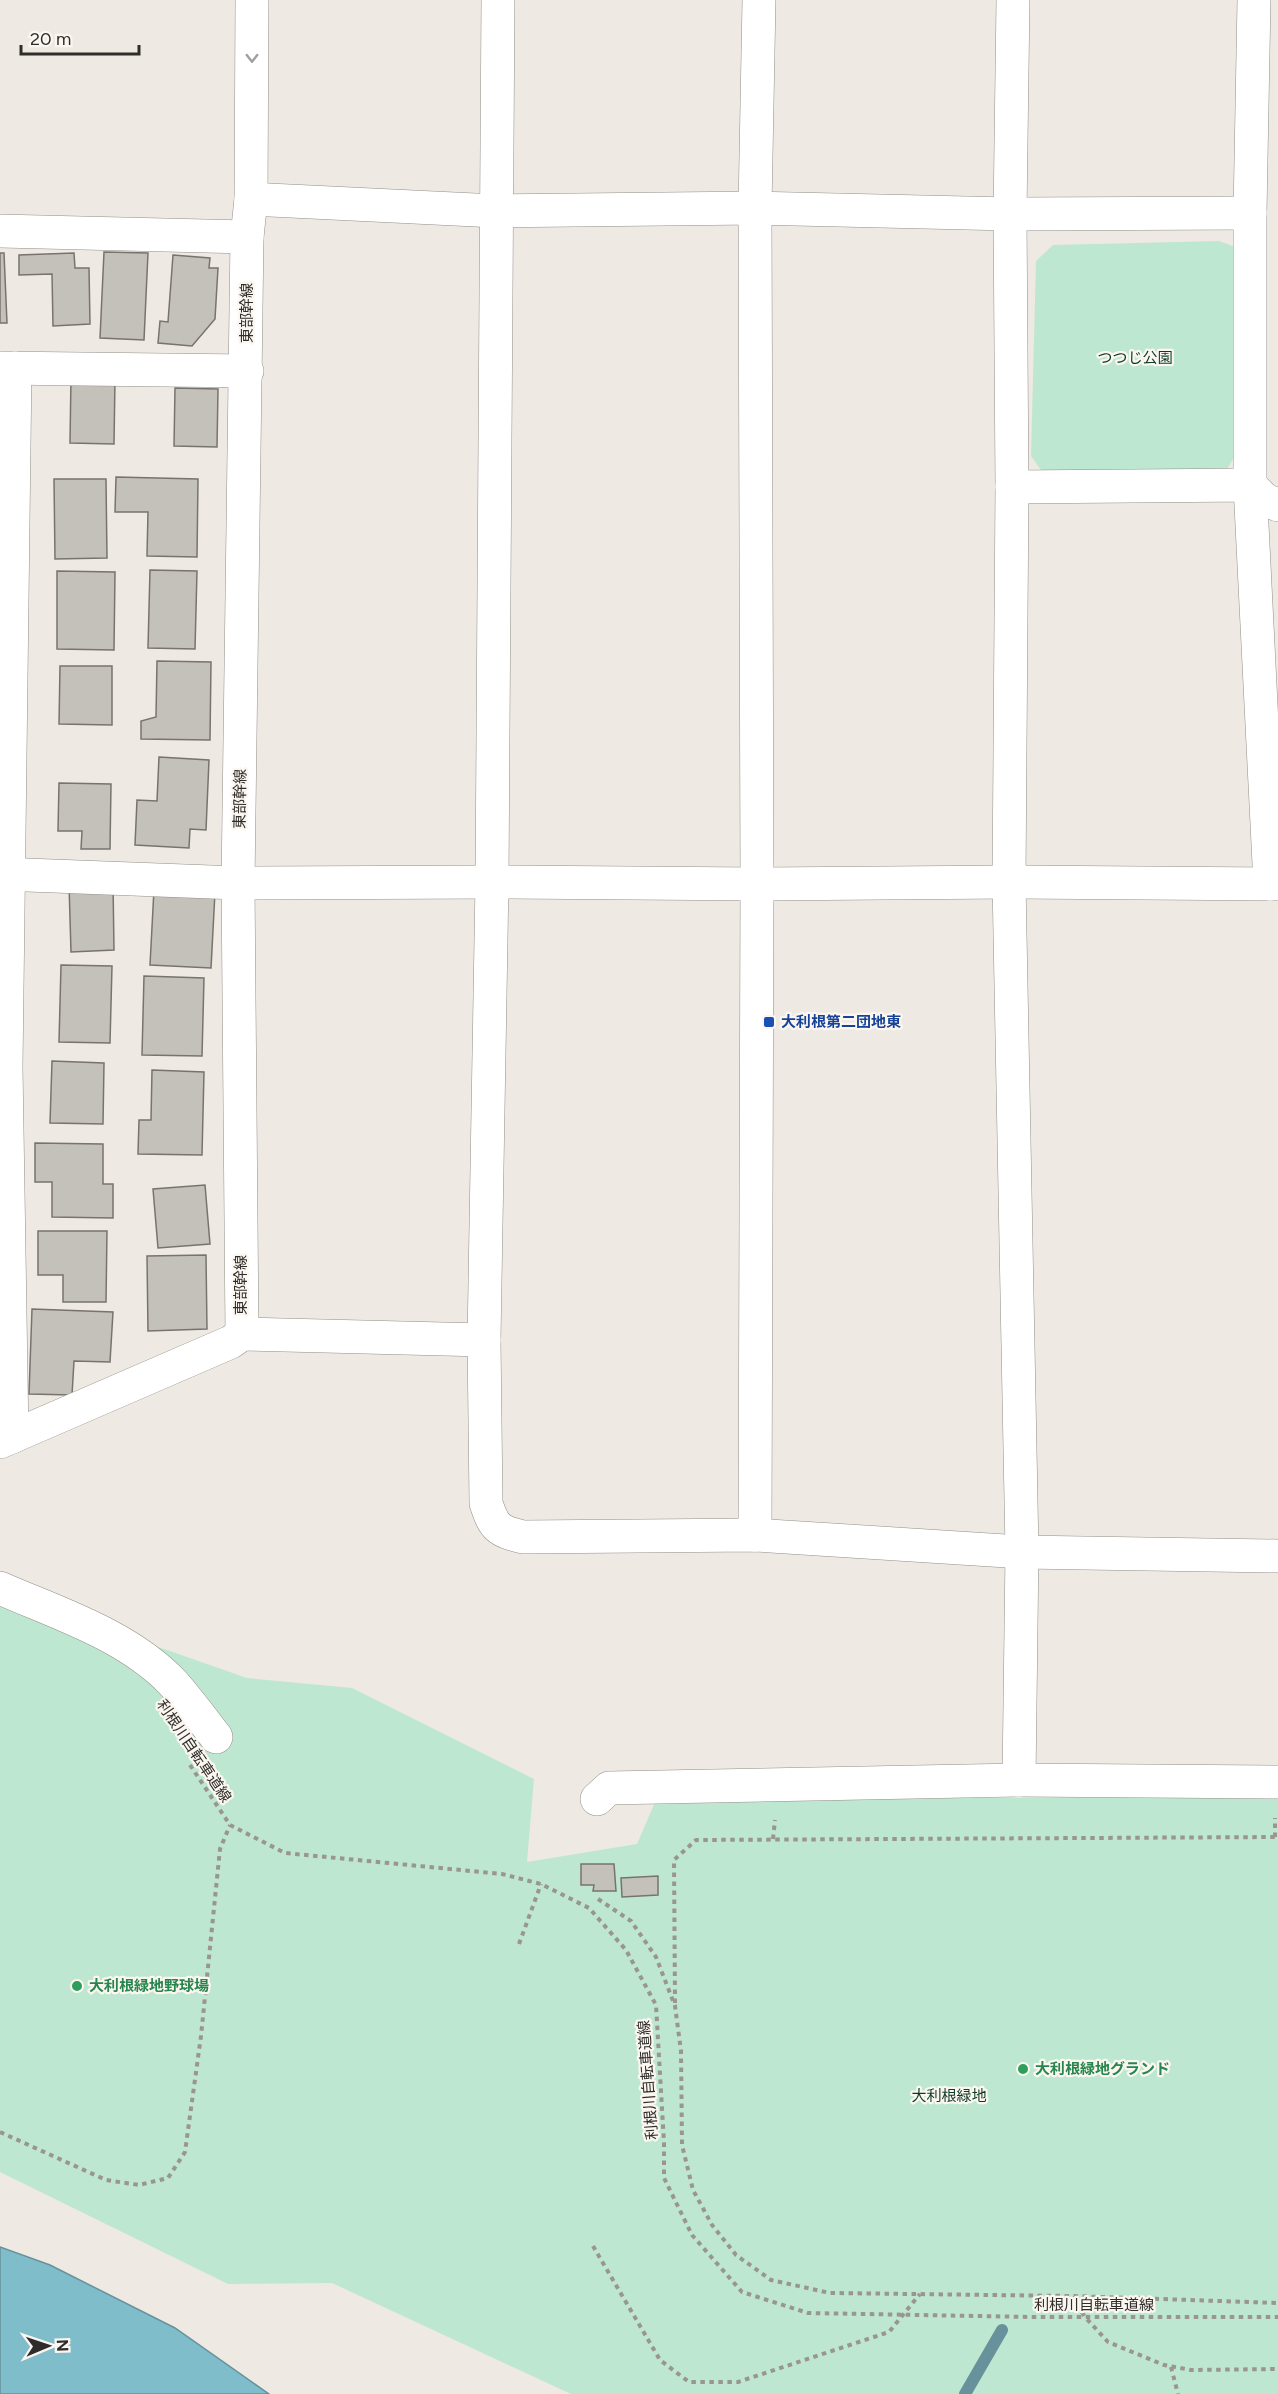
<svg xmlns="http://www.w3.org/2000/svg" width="1278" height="2394" viewBox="0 0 1278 2394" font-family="Figtree,'Noto Sans JP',sans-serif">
  <rect width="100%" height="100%" fill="#eee9e3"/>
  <!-- green -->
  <g fill="#bee7d1">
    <path d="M 1219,241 L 1238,248 L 1233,459 L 1225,473 L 1046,477 L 1031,456 L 1036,261 L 1053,245 Z"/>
    <path d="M 0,1579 L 107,1629 L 247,1678 L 352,1688 L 534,1779 L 527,1862 L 637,1844 L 656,1800 L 1278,1796 L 1278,2394 L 571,2394 L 332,2283 L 228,2284 L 0,2172 Z"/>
  </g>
  <!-- water -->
  <path fill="#7fbdcb" stroke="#67929b" stroke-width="1.5" d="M 0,2247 L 50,2265 L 175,2328 L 269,2394 L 0,2394 Z"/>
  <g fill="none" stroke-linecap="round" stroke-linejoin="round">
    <!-- stream -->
    <path stroke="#67929b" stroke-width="12" d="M 965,2394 L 1002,2330"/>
  </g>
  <!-- building -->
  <g fill="#c4c0ba" stroke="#78736e" stroke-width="1.5">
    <path d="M 104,252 L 148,253 L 144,340 L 100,338 Z"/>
    <path d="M 0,253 L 4,253 L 7,323 L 0,323 Z"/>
    <path d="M 74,253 L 75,268 L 89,268 L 90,324 L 53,326 L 52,274 L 19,275 L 19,255 Z"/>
    <path d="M 173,255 L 210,258 L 209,268 L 218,268 L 215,319 L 192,346 L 158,343 L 160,321 L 168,322 Z"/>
    <path d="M 71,378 L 115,379 L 114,444 L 70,443 Z"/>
    <path d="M 175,388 L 218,389 L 217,447 L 174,446 Z"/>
    <path d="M 116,477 L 198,479 L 197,557 L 147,556 L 148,512 L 115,512 Z"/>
    <path d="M 54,479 L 106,479 L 107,558 L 55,559 Z"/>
    <path d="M 150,570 L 197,571 L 195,649 L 148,648 Z"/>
    <path d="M 57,571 L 115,572 L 114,650 L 57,649 Z"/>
    <path d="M 157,661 L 211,662 L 210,740 L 141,739 L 141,721 L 156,717 Z"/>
    <path d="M 60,666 L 112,666 L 112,725 L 59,724 Z"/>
    <path d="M 159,757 L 209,760 L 206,830 L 190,829 L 189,848 L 135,845 L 137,800 L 157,801 Z"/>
    <path d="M 59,783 L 111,784 L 110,849 L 81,849 L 82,831 L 58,831 Z"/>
    <path d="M 113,883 L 114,950 L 71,952 L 69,884 Z"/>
    <path d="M 154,889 L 215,892 L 211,968 L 150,965 Z"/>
    <path d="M 61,965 L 112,966 L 110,1043 L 59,1042 Z"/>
    <path d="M 144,976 L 204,978 L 202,1056 L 142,1055 Z"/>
    <path d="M 52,1061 L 104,1063 L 103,1124 L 50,1123 Z"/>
    <path d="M 152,1070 L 204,1072 L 202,1155 L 138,1154 L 139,1120 L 151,1120 Z"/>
    <path d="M 35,1143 L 103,1144 L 103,1184 L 113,1184 L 113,1218 L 52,1217 L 52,1182 L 35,1182 Z"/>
    <path d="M 205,1185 L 210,1244 L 158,1248 L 153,1189 Z"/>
    <path d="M 38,1231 L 107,1231 L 106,1302 L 63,1302 L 63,1275 L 38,1275 Z"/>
    <path d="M 206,1255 L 207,1329 L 148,1331 L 147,1256 Z"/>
    <path d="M 32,1309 L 113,1312 L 110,1362 L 74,1361 L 72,1395 L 29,1394 Z"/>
    <path d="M 581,1864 L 614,1864 L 616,1891 L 593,1891 L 594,1885 L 581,1885 Z"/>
    <path d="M 658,1876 L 658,1895 L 622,1897 L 621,1878 Z"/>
  </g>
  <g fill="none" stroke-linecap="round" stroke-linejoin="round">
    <!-- minor casing -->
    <g stroke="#938f89" stroke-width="34">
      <g id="minor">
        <path d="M 498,0 L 492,882 L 484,1340 L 486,1503 C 494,1528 498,1531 523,1537 L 755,1535 L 1022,1552 L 1278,1556"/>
        <path d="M 1013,0 L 1010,214 L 1012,487 L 1009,882 L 1022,1552 L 1019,1780"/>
        <path d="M 1254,0 L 1250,213 L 1250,485 L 1270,884"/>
        <path d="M 251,199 L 496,211 L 755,208 L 1010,214 L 1250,213"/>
        <path d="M 0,231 L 247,237"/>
        <path d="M 0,368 L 247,371"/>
        <path d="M 1012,487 L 1250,485 L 1265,500 L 1278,505"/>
        <path d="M 0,874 L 238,883 L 492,882 L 757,884 L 1009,882 L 1278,884"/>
        <path d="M 242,1334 L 238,883 L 247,237 L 251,199 L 252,0"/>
        <path d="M 242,1334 L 484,1340"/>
        <path d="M 12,1437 L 6,1067 L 15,368"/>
        <path d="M 0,1442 L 231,1342 L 242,1334"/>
        <path d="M 755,1535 L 757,884 L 755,208 L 759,0"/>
        <path d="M 0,1588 C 59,1614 127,1635 173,1683 C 188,1700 202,1719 216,1737"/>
        <path d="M 597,1799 L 609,1788 L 1019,1780 L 1278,1782"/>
      </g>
    </g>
    <!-- path -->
    <g stroke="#999591" stroke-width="4" stroke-dasharray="4.5 4.5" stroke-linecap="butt">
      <path d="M 190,1765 L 230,1825 L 285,1853 L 502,1874 L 541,1884 L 589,1908 L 626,1950 L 656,2005 L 664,2143 L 664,2178 L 692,2235 L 742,2292 L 808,2313 L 1032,2317 L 1278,2317"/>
      <path d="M 1275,1837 L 1275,1818"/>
      <path d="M 773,1839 L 775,1820"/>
      <path d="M 598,1899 L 631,1921 L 656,1957 L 675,2006 L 681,2051 L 682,2145 L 693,2190 L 712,2225 L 736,2255 L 771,2280 L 830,2293 L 1072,2296 L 1278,2303"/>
      <path d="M 519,1944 L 541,1884"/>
      <path d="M 675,2003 L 674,1860 L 696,1840 L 1278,1837"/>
      <path d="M 0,2132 L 106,2180 L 139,2185 L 168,2178 L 185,2152 L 201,2036 L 220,1849 L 230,1825"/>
      <path d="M 593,2246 L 660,2360 L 689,2382 L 738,2382 L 889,2332 L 920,2294"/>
      <path d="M 1072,2297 L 1085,2317 L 1108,2342 L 1164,2365 L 1191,2370 L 1278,2369"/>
      <path d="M 1171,2367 L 1178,2394"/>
    </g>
    <!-- minor -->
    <use href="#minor" stroke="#fff" stroke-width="33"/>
  </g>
  <!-- one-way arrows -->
  <defs><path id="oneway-chevron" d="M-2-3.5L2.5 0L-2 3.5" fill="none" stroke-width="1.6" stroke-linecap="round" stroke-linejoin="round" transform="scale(1.5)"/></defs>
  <use stroke="#a1a0a0" href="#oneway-chevron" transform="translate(252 58) rotate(90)"/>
  <!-- markers -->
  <rect fill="#1a4fb4" stroke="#fbf6f0" stroke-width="2" x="763" y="1016" width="12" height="12" rx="3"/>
  <g fill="#2e9e5b" stroke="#fbf6f0" stroke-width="2">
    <circle cx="77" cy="1986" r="6"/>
    <circle cx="1023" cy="2069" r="6"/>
  </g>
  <g text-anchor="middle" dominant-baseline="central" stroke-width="4.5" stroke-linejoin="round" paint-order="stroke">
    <!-- street labels -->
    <g font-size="15" fill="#2f2d2b" stroke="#fbf6f0">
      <text transform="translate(247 313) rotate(-90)">東部幹線</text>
      <text transform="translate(240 799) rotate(-89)">東部幹線</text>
      <text transform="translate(241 1285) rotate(-90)">東部幹線</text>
      <text transform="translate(194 1751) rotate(56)">利根川自転車道線</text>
      <text transform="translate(648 2080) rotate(-94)">利根川自転車道線</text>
      <text x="1094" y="2305">利根川自転車道線</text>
    </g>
    <!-- park labels -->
    <g font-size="15" fill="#0d3927" stroke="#fbf6f0">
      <text x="1135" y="358">つつじ公園</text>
      <text x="949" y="2096">大利根緑地</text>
    </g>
    <!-- transit labels -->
    <g font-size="15" font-weight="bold" fill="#164399" stroke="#fbf6f0" text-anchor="start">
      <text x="781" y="1022">大利根第二団地東</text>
    </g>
    <!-- leisure labels -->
    <g font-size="15" font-weight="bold" fill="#27864d" stroke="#fbf6f0" text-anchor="start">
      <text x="89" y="1986">大利根緑地野球場</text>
      <text x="1035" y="2069">大利根緑地グランド</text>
    </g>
  </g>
  <!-- north arrow -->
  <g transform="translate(48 2346) rotate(88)" stroke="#fbf6f0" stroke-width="4.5" paint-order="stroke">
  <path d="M0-4.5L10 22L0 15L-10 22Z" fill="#2f2d2b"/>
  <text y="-9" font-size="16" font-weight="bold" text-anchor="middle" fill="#2f2d2b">N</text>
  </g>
  <!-- scale -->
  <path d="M21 45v9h118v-9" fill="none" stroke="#2f2d2b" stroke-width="3"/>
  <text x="30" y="45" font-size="18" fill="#2f2d2b" stroke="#fbf6f0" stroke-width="4.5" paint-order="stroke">20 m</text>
</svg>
